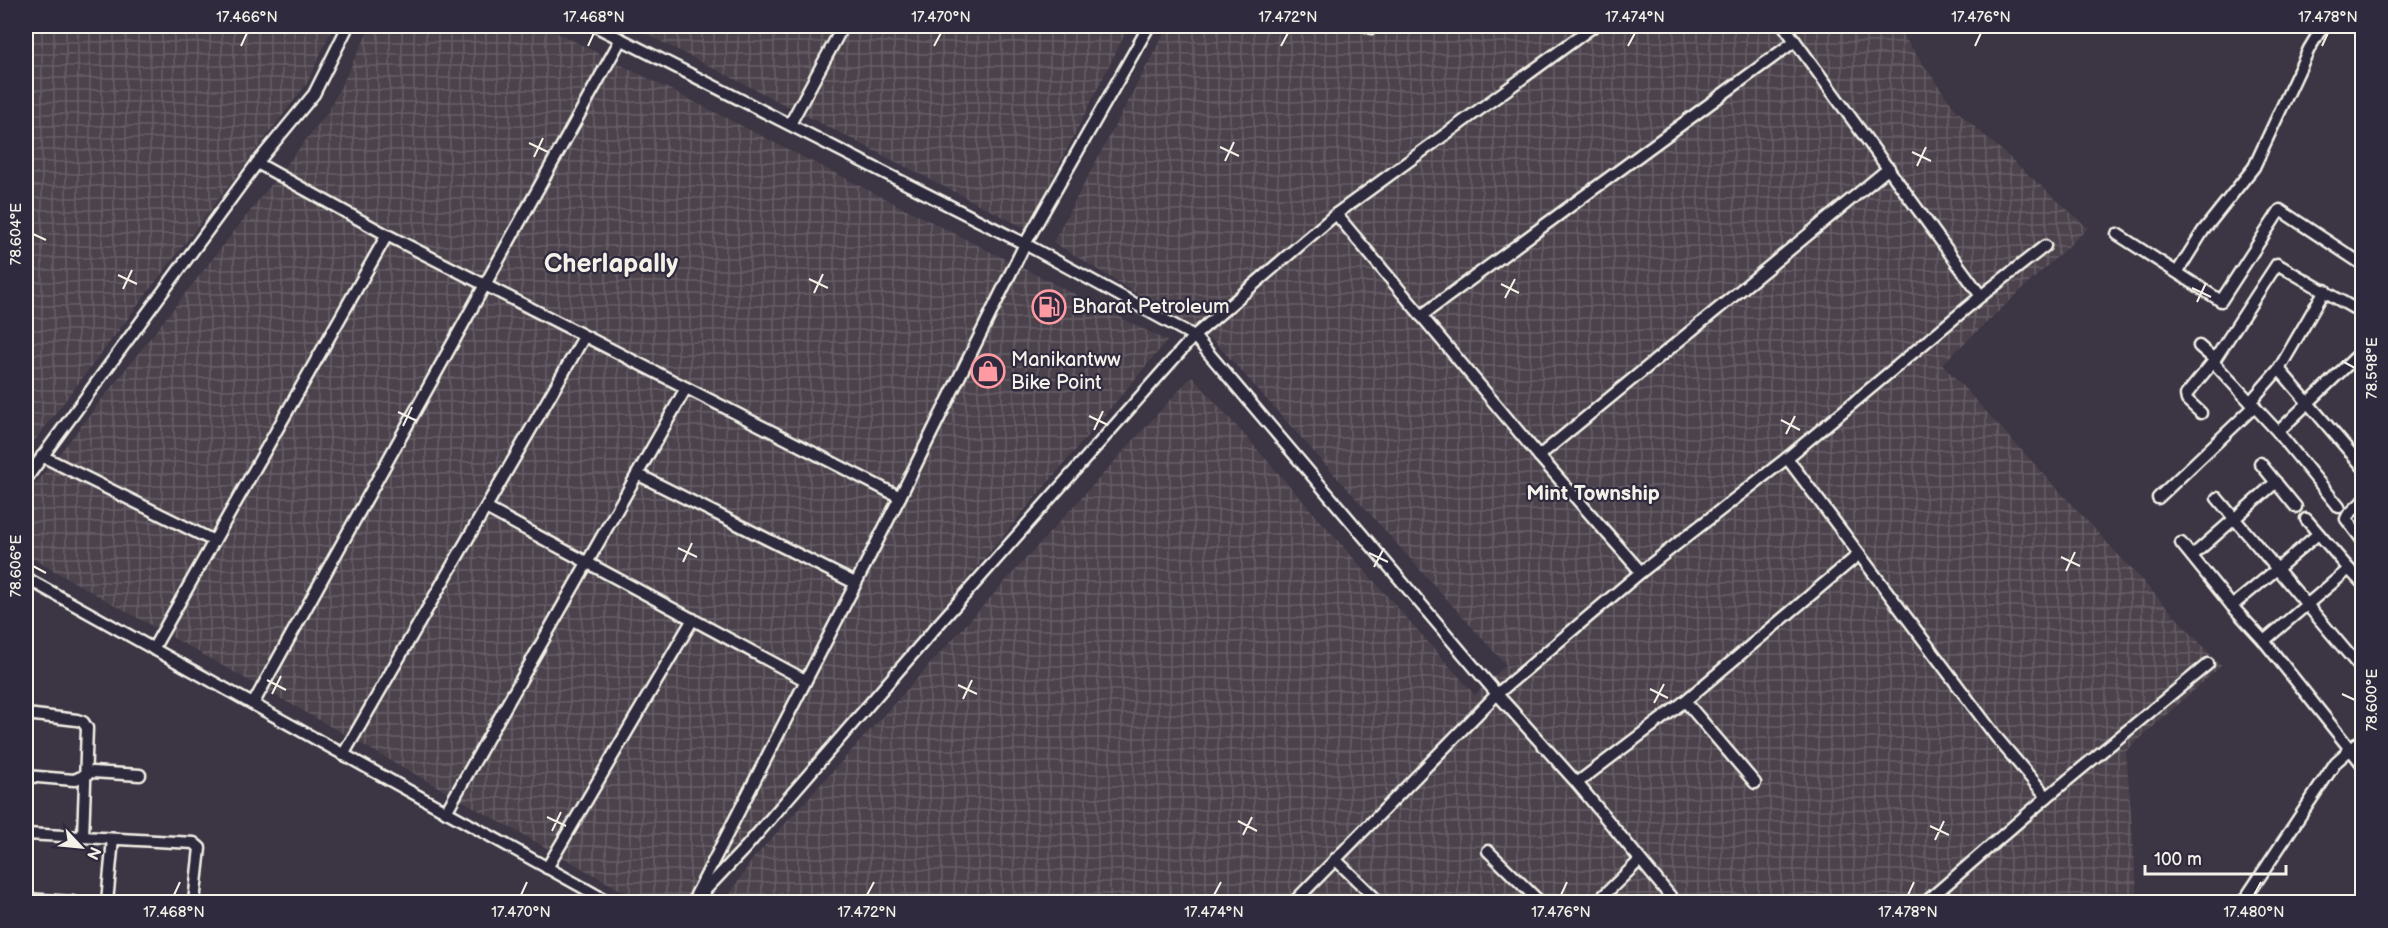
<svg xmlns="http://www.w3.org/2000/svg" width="2388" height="928" viewBox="0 0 2388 928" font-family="'Balsamiq Sans',sans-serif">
  <defs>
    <pattern id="industrial-grid" width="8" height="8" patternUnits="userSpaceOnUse" patternTransform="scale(1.5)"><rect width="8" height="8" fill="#4c434c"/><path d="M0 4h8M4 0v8" fill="none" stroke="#665f66"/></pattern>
  </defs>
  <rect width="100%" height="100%" fill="#3c3544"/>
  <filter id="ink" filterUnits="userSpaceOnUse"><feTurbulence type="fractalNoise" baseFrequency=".0167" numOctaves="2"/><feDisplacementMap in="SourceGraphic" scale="12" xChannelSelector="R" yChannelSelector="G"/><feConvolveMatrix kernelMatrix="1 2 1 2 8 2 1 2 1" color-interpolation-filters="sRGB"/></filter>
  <g filter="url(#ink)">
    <!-- industrial -->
    <g fill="url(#industrial-grid)">
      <path d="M 26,26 L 333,26 L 308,82 L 26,452 Z"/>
      <path d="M 371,26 L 544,26 L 1167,341 L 746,842 L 680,902 L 642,902 L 26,555 L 26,496 L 328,112 Z"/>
      <path d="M 631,26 L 1129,26 L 1027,229 Z"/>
      <path d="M 1168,26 L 1896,26 L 1955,109 L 2088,228 L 1942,364 L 2221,666 L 2126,751 L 2138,902 L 725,902 L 752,860 L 1192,376 L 1475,695 L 1506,665 L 1215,342 L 1053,242 Z"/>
    </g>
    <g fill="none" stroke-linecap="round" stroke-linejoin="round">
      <!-- minor casing -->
      <g stroke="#f4f1e8" stroke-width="15">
        <g id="minor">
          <path d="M 595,26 L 1025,244 L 1194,336 L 1497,694 L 1577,783 L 1675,902"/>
          <path d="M 1367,26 L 1372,28 L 1373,26"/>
          <path d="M 1784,26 L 1981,296"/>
          <path d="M 790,124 L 843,26"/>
          <path d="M 257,163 L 387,235 L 900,497"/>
          <path d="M 1336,214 L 1539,456 L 1641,572"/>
          <path d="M 2117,234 L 2221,301 L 2280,210 L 2362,264"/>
          <path d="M 2178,271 L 2203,231 L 2254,167 L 2309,49 L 2323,26"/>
          <path d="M 2362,313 L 2277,264 L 2213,362 L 2278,432 L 2362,351"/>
          <path d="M 1421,316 L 1795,41"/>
          <path d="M 2199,346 L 2215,360"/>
          <path d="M 2279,369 L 2362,466"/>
          <path d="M 2251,401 L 2279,369 L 2325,290"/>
          <path d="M 2201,413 L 2187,400 L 2186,395 L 2213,362"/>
          <path d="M 2278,432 L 2339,507"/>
          <path d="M 42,456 L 214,541"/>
          <path d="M 1539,456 L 1889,168"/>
          <path d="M 1787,458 L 1997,738 L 2047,797"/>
          <path d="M 2260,463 L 2296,507"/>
          <path d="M 637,474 L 855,583"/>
          <path d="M 26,479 L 257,163 L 314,94 L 348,26"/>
          <path d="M 2158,498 L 2255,406"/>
          <path d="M 2217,498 L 2277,569 L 2318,534"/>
          <path d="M 2362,502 L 2348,515 L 2346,519 L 2362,540"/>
          <path d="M 486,508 L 805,680"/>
          <path d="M 2306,519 L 2349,569"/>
          <path d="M 2181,543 L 2232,606 L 2264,641 L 2362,764"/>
          <path d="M 2192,556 L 2276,482"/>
          <path d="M 26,578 L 609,902"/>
          <path d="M 2232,606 L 2277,569 L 2362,670"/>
          <path d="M 2264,641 L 2349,569 L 2362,583"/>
          <path d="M 153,649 L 387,235"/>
          <path d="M 1685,701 L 1755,783"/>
          <path d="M 253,704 L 621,39"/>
          <path d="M 26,714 L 77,720 L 83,722 L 87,728 L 83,837"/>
          <path d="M 343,755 L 584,337"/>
          <path d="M 26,776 L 74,780 L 92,772 L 140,775"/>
          <path d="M 1577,783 L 1685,701 L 1858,555"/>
          <path d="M 446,812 L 686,388"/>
          <path d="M 26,834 L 194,843 L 200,848 L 194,902"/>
          <path d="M 1488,851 L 1540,902"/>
          <path d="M 1335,859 L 1379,902"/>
          <path d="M 547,868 L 693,619"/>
          <path d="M 696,895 L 900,497 L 1025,244 L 1149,26"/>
          <path d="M 26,899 L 73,902"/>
          <path d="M 107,902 L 113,839"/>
          <path d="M 694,902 L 746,847 L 937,626 L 1194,336 L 1336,214 L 1594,26"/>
          <path d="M 1294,902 L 1497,694 L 1641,572 L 1787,458 L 1981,296 L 2045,246"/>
          <path d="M 1597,902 L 1640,860"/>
          <path d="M 1926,902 L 2047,797 L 2208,664"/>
          <path d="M 2243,902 L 2336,762 L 2362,739"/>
        </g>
      </g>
      <!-- minor -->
      <use href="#minor" stroke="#2f2a3d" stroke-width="10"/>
    </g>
  </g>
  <!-- ticks -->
  <path fill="none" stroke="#f4f1e8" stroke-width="2" d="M 241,46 L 247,33M 588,46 L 594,33M 934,46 L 941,33M 1281,46 L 1288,33M 1628,46 L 1635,33M 1975,46 L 1981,33M 2322,46 L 2328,33M 529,143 L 548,152M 1220,147 L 1239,156M 1912,152 L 1931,161M 534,157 L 543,138M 1225,161 L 1234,142M 1917,166 L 1926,147M 33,234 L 46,240M 118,275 L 137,284M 809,279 L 828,288M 1501,284 L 1519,293M 2192,288 L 2211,297M 123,289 L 132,270M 814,293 L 823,274M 1505,298 L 1515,279M 2197,302 L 2206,283M 2342,361 L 2355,368M 398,412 L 417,421M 1089,416 L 1108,425M 1781,420 L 1800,430M 403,426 L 412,407M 1094,430 L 1103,411M 1786,434 L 1795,416M 678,548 L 697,557M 1369,553 L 1388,562M 2061,557 L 2080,566M 683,562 L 692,543M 33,566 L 46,573M 1374,567 L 1384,548M 2066,571 L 2075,552M 267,680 L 286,690M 958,685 L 977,694M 1650,689 L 1668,698M 272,694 L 281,676M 2342,694 L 2355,700M 963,699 L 972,680M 1654,703 L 1664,684M 547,817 L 566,826M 1238,821 L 1257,831M 1930,826 L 1949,835M 552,831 L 561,812M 1243,835 L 1252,817M 1935,840 L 1944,821M 174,895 L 180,882M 521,895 L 527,882M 867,895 L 874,882M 1214,895 L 1221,882M 1561,895 L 1567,882M 1908,895 L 1914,882M 2254,895 L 2261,882"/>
  <!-- icons -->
  <defs>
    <g id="fuel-ring" transform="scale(1.725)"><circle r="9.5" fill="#2f2a3d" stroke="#ff9aa2" stroke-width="1.5"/><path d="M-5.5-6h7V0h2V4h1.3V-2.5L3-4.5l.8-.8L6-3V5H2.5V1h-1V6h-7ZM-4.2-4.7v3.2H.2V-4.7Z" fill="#ff9aa2"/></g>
    <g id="shop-ring" transform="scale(1.725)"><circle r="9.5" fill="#2f2a3d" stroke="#ff9aa2" stroke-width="1.5"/><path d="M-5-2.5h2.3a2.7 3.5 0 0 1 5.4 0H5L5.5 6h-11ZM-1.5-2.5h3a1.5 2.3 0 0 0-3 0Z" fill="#ff9aa2"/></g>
  </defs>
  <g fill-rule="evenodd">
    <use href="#fuel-ring" x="1049" y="307"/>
    <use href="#shop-ring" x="988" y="371"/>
  </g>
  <g text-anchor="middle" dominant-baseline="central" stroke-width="4.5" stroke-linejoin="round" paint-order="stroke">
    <!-- poi labels -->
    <g font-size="20" fill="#f4f1e8" stroke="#2f2a3d" text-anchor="start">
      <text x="1072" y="307">Bharat Petroleum</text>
      <text x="1011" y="360">Manikantww<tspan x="1011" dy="23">Bike Point</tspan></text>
    </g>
    <!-- neighbourhood labels -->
    <g font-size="21" font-weight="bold" fill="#f4f1e8" stroke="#2f2a3d">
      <text x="1593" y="493">Mint Township</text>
    </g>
    <!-- district labels -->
    <g font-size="26" font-weight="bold" fill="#f4f1e8" stroke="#2f2a3d">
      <text x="611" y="264">Cherlapally</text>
    </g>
  </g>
  <!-- margin -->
  <rect width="2388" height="928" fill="none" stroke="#2f2a3d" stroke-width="66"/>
  <!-- north arrow -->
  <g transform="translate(81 847) rotate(116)" stroke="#2f2a3d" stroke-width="4.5" paint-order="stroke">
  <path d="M0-4.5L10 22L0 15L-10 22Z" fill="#f4f1e8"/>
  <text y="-9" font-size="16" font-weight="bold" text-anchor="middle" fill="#f4f1e8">N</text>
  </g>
  <!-- scale -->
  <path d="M2145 865v9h141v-9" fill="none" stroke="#f4f1e8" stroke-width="3"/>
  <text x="2154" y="865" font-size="18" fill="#f4f1e8" stroke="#2f2a3d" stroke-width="4.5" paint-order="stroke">100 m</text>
  <rect x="33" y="33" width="2322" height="862" fill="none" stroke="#f4f1e8" stroke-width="2"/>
  <g font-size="15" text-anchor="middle" fill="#f4f1e8">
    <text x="247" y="22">17.466°N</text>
    <text x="594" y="22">17.468°N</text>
    <text x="941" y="22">17.470°N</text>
    <text x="1288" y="22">17.472°N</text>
    <text x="1635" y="22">17.474°N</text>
    <text x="1981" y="22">17.476°N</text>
    <text x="2328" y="22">17.478°N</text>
    <text transform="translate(16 234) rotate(-90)" y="5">78.604°E</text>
    <text transform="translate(2372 368) rotate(-90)" y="5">78.598°E</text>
    <text transform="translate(16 566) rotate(-90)" y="5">78.606°E</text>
    <text transform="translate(2372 700) rotate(-90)" y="5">78.600°E</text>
    <text x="174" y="917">17.468°N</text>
    <text x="521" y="917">17.470°N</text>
    <text x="867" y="917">17.472°N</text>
    <text x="1214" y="917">17.474°N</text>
    <text x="1561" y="917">17.476°N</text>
    <text x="1908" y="917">17.478°N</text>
    <text x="2254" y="917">17.480°N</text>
  </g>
</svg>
